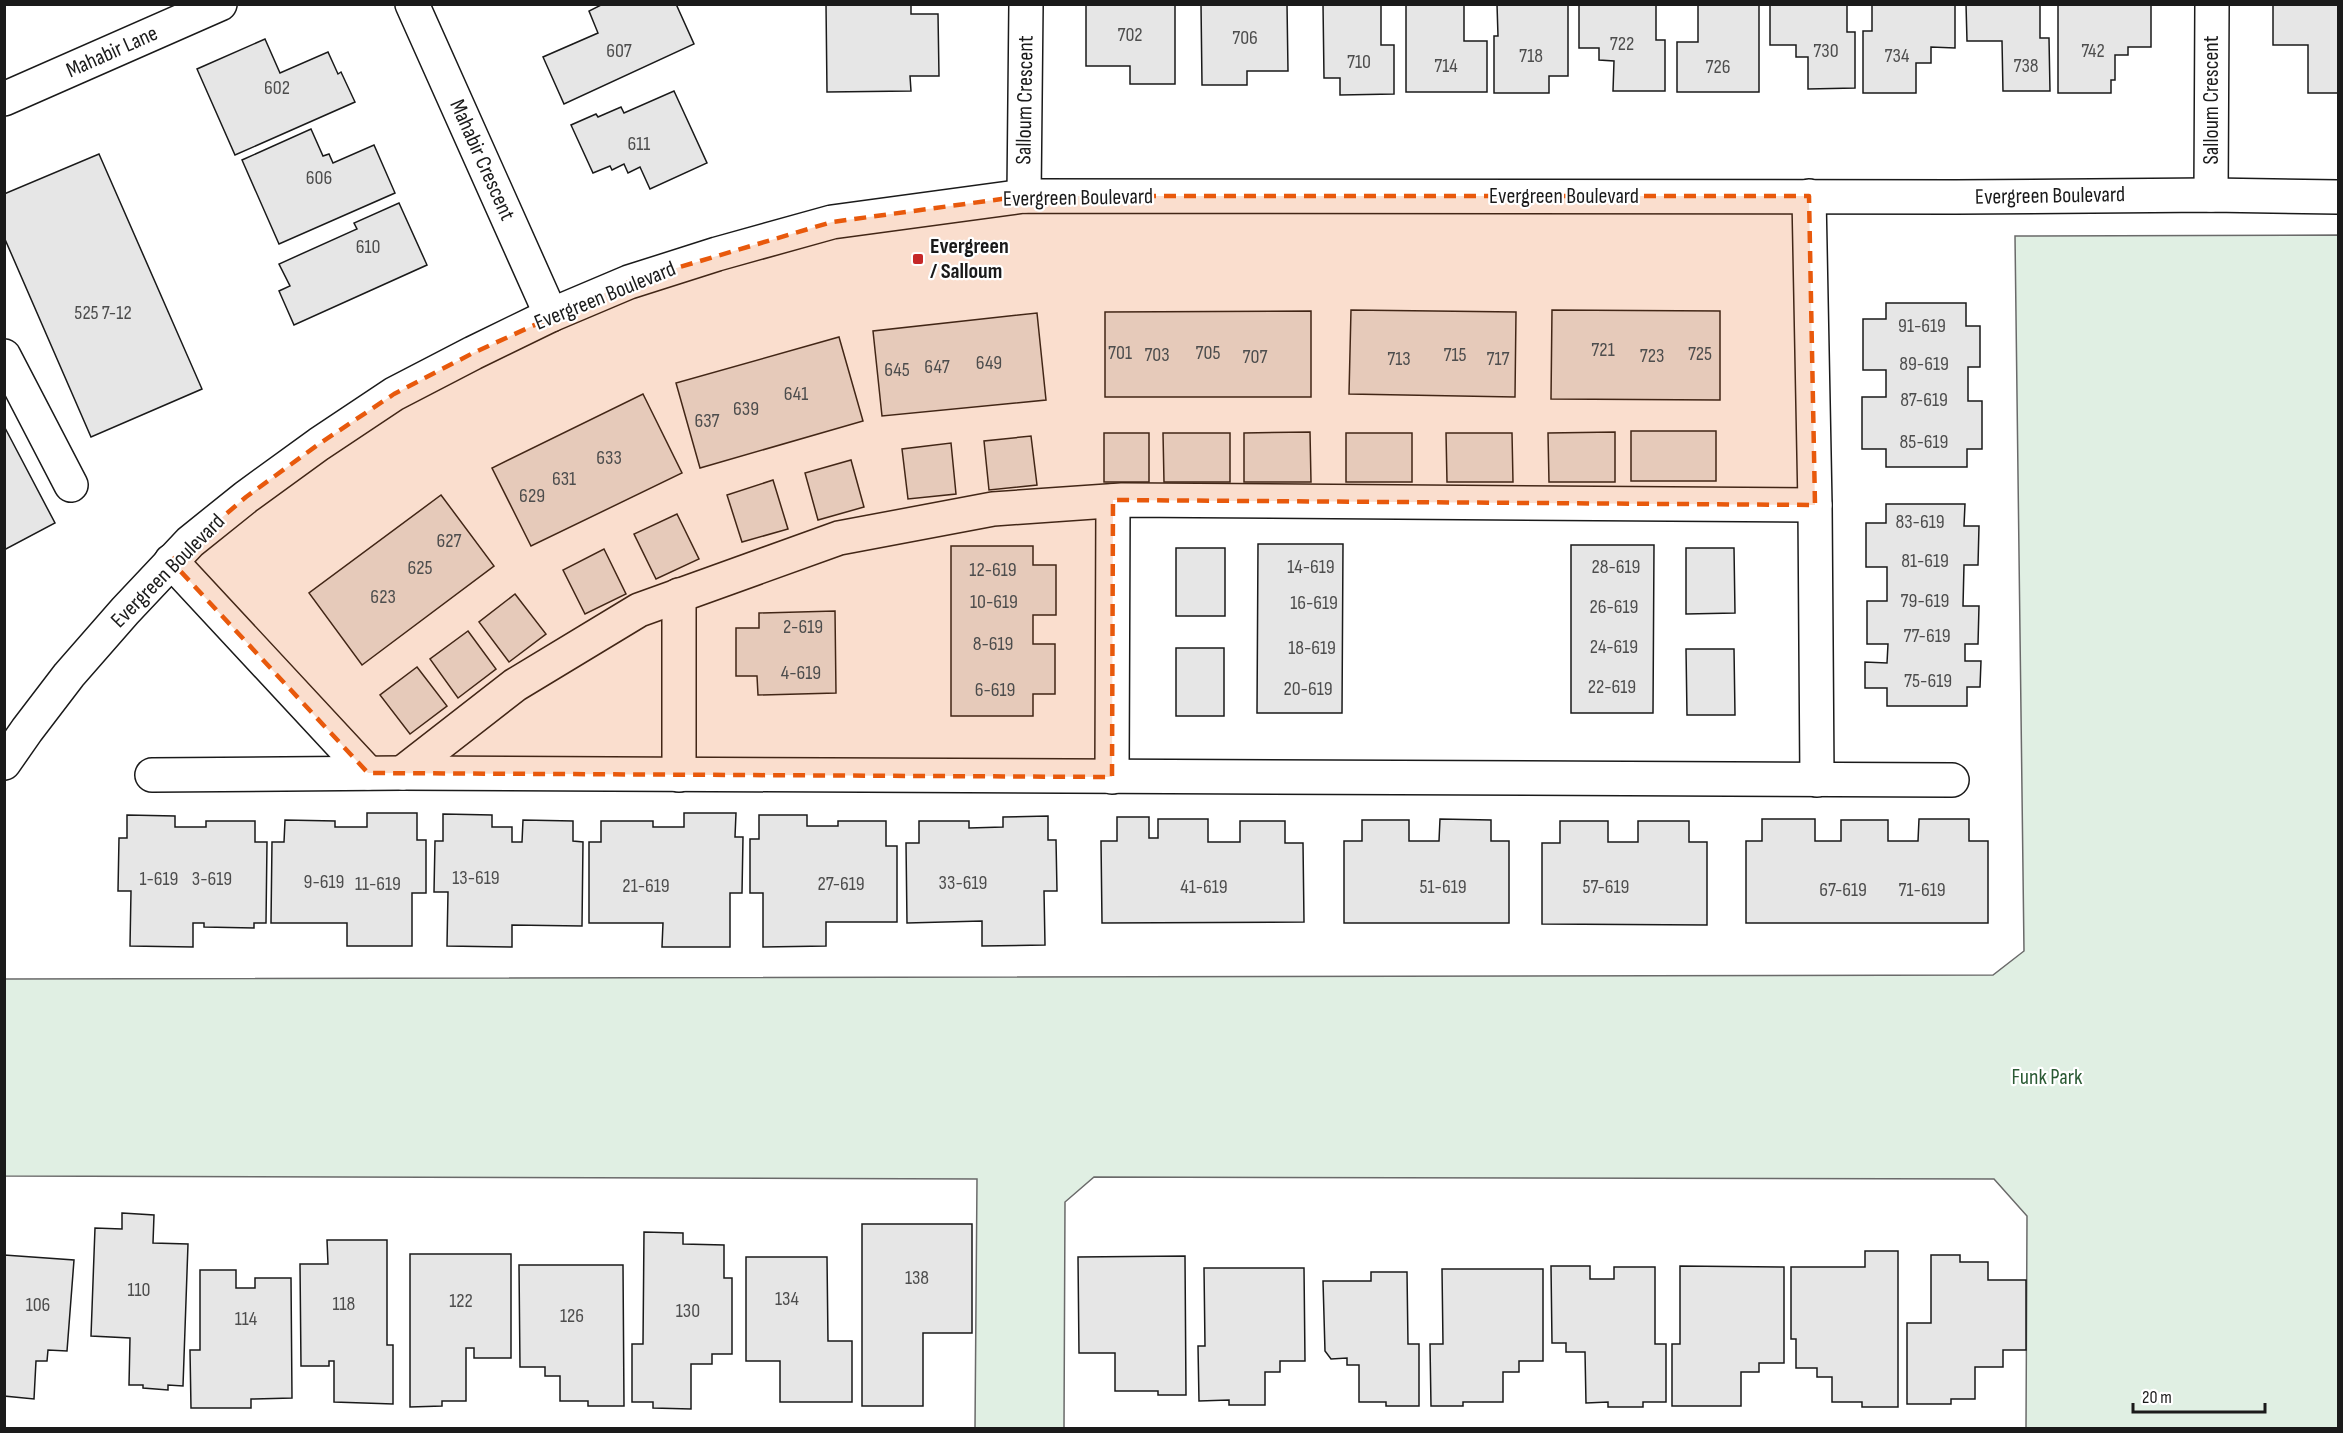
<svg xmlns="http://www.w3.org/2000/svg" width="2343" height="1433" viewBox="0 0 2343 1433" font-family="'Sofia Sans Condensed',sans-serif">
  <rect width="100%" height="100%" fill="#fff"/>
  <!-- green -->
  <path fill="#e0efe3" stroke="#6a6a6a" stroke-width="1.5" d="M 2338,235 L 2338,1428 L 2026,1428 L 2027,1216 L 1994,1179 L 1094,1177 L 1065,1202 L 1064,1428 L 975,1428 L 977,1179 L 5,1176 L 5,979 L 1993,975 L 2024,951 L 2015,236 Z"/>
  <!-- building -->
  <g fill="#e6e6e6" stroke="#1a1a1a" stroke-width="1.5">
    <path d="M 603,4 L 676,4 L 694,44 L 564,104 L 543,57 L 598,33 L 589,11 Z"/>
    <path d="M 826,4 L 911,4 L 911,14 L 938,14 L 939,76 L 910,76 L 911,91 L 827,92 Z"/>
    <path d="M 1086,4 L 1175,4 L 1175,84 L 1130,84 L 1130,66 L 1086,66 Z"/>
    <path d="M 1201,4 L 1287,4 L 1288,71 L 1247,71 L 1247,85 L 1202,85 Z"/>
    <path d="M 1323,4 L 1381,4 L 1381,45 L 1394,45 L 1394,94 L 1340,95 L 1340,78 L 1324,78 Z"/>
    <path d="M 1406,4 L 1464,4 L 1464,41 L 1487,41 L 1487,92 L 1406,92 Z"/>
    <path d="M 1497,4 L 1568,4 L 1568,76 L 1549,76 L 1549,93 L 1494,93 L 1494,36 L 1498,36 Z"/>
    <path d="M 1579,4 L 1656,4 L 1656,40 L 1665,40 L 1665,91 L 1613,91 L 1614,61 L 1599,60 L 1599,48 L 1579,48 Z"/>
    <path d="M 1698,4 L 1759,4 L 1759,92 L 1677,92 L 1677,42 L 1698,42 Z"/>
    <path d="M 1770,4 L 1847,4 L 1847,32 L 1855,32 L 1855,88 L 1808,89 L 1808,57 L 1796,57 L 1796,45 L 1770,45 Z"/>
    <path d="M 1872,4 L 1955,4 L 1955,48 L 1931,47 L 1931,63 L 1916,63 L 1916,93 L 1863,93 L 1863,31 L 1872,31 Z"/>
    <path d="M 1966,4 L 2040,4 L 2040,38 L 2049,38 L 2050,91 L 2003,91 L 2002,41 L 1967,41 Z"/>
    <path d="M 2058,4 L 2151,4 L 2151,47 L 2128,47 L 2128,55 L 2115,55 L 2115,80 L 2111,80 L 2111,93 L 2058,93 Z"/>
    <path d="M 2273,4 L 2338,4 L 2338,93 L 2308,93 L 2308,45 L 2273,45 Z"/>
    <path d="M 265,39 L 280,73 L 328,52 L 338,74 L 341,72 L 355,102 L 235,155 L 197,69 Z"/>
    <path d="M 674,91 L 707,163 L 650,189 L 640,167 L 628,173 L 624,164 L 612,170 L 610,166 L 593,173 L 571,125 L 596,114 L 598,117 L 621,107 L 624,113 Z"/>
    <path d="M 311,129 L 323,156 L 329,154 L 333,163 L 374,145 L 395,193 L 279,244 L 242,160 Z"/>
    <path d="M 99,154 L 202,389 L 91,437 L 4,237 L 4,194 Z"/>
    <path d="M 399,203 L 427,265 L 294,325 L 279,291 L 290,286 L 279,264 L 357,229 L 354,223 Z"/>
    <path d="M 1886,303 L 1966,303 L 1966,326 L 1980,326 L 1980,367 L 1968,367 L 1968,401 L 1982,401 L 1982,449 L 1967,449 L 1967,467 L 1886,467 L 1886,449 L 1862,449 L 1862,397 L 1886,397 L 1886,370 L 1863,370 L 1863,319 L 1886,319 Z"/>
    <path d="M 1351,310 L 1516,312 L 1515,397 L 1349,394 Z"/>
    <path d="M 1552,310 L 1720,311 L 1720,400 L 1551,399 Z"/>
    <path d="M 1311,311 L 1311,397 L 1105,397 L 1105,312 Z"/>
    <path d="M 1037,313 L 1046,400 L 882,416 L 873,331 Z"/>
    <path d="M 839,337 L 863,421 L 700,468 L 676,383 Z"/>
    <path d="M 643,394 L 682,473 L 531,546 L 492,468 Z"/>
    <path d="M 4,426 L 55,523 L 4,550 Z"/>
    <rect x="1631" y="431" width="85" height="50"/>
    <path d="M 1310,432 L 1311,482 L 1244,482 L 1244,433 Z"/>
    <path d="M 1615,432 L 1615,482 L 1549,482 L 1548,433 Z"/>
    <rect x="1104" y="433" width="45" height="49"/>
    <path d="M 1163,433 L 1230,433 L 1230,482 L 1164,482 Z"/>
    <rect x="1346" y="433" width="66" height="49"/>
    <path d="M 1446,433 L 1512,433 L 1513,482 L 1447,482 Z"/>
    <path d="M 1031,436 L 1037,485 L 989,490 L 984,441 Z"/>
    <path d="M 951,443 L 956,494 L 908,499 L 902,449 Z"/>
    <path d="M 851,460 L 864,507 L 818,520 L 805,473 Z"/>
    <path d="M 773,480 L 788,529 L 742,542 L 727,495 Z"/>
    <path d="M 441,495 L 494,566 L 362,665 L 309,593 Z"/>
    <path d="M 1886,504 L 1965,504 L 1964,526 L 1979,526 L 1978,565 L 1964,565 L 1963,606 L 1979,606 L 1978,644 L 1965,644 L 1965,661 L 1981,661 L 1980,687 L 1967,687 L 1967,706 L 1887,706 L 1887,688 L 1865,688 L 1865,662 L 1887,663 L 1888,644 L 1867,644 L 1867,601 L 1887,601 L 1887,567 L 1866,567 L 1866,523 L 1886,523 Z"/>
    <path d="M 677,514 L 699,559 L 656,579 L 634,534 Z"/>
    <path d="M 1258,544 L 1343,544 L 1342,713 L 1257,713 Z"/>
    <path d="M 1571,545 L 1654,545 L 1653,713 L 1571,713 Z"/>
    <path d="M 951,546 L 1033,546 L 1033,565 L 1056,565 L 1056,615 L 1033,615 L 1033,644 L 1055,644 L 1055,694 L 1033,694 L 1033,716 L 951,716 Z"/>
    <rect x="1176" y="548" width="49" height="68"/>
    <path d="M 1686,548 L 1734,548 L 1735,613 L 1686,614 Z"/>
    <path d="M 604,549 L 626,594 L 585,614 L 563,570 Z"/>
    <path d="M 515,594 L 546,634 L 509,662 L 479,622 Z"/>
    <path d="M 835,611 L 836,693 L 758,695 L 757,676 L 736,676 L 736,628 L 759,628 L 759,613 Z"/>
    <path d="M 468,631 L 496,669 L 458,698 L 430,659 Z"/>
    <rect x="1176" y="648" width="48" height="68"/>
    <path d="M 1686,649 L 1734,649 L 1735,715 L 1687,715 Z"/>
    <path d="M 417,667 L 447,706 L 410,734 L 380,695 Z"/>
    <path d="M 367,813 L 417,813 L 417,840 L 426,840 L 426,893 L 412,893 L 412,946 L 347,946 L 347,923 L 271,923 L 272,842 L 284,842 L 285,820 L 335,821 L 335,827 L 367,827 Z"/>
    <path d="M 684,813 L 736,813 L 735,837 L 743,837 L 742,893 L 730,893 L 730,947 L 662,947 L 663,923 L 589,923 L 589,842 L 601,842 L 601,821 L 653,821 L 653,827 L 684,827 Z"/>
    <path d="M 443,814 L 492,815 L 492,827 L 512,827 L 512,842 L 522,842 L 523,820 L 573,821 L 573,841 L 583,842 L 582,926 L 512,925 L 512,947 L 447,946 L 448,892 L 434,892 L 435,841 L 443,841 Z"/>
    <path d="M 127,815 L 175,816 L 175,827 L 206,827 L 206,821 L 255,821 L 255,842 L 267,842 L 266,923 L 254,923 L 254,928 L 204,927 L 204,923 L 193,923 L 193,947 L 130,946 L 131,891 L 118,891 L 119,838 L 127,838 Z"/>
    <path d="M 759,815 L 807,815 L 807,826 L 838,826 L 838,821 L 886,821 L 886,846 L 897,846 L 897,922 L 826,922 L 826,946 L 763,947 L 763,893 L 750,893 L 750,839 L 759,839 Z"/>
    <path d="M 1048,816 L 1048,840 L 1056,840 L 1057,891 L 1044,891 L 1045,945 L 982,946 L 982,921 L 907,923 L 906,843 L 919,843 L 919,821 L 969,821 L 969,828 L 1003,827 L 1003,817 Z"/>
    <path d="M 1117,817 L 1149,817 L 1149,838 L 1158,838 L 1158,819 L 1208,819 L 1208,842 L 1240,842 L 1240,821 L 1285,821 L 1285,843 L 1303,843 L 1304,922 L 1102,923 L 1101,841 L 1117,841 Z"/>
    <path d="M 1440,819 L 1491,820 L 1491,841 L 1509,841 L 1509,923 L 1344,923 L 1344,841 L 1362,841 L 1362,820 L 1409,820 L 1409,841 L 1439,841 Z"/>
    <path d="M 1762,819 L 1815,819 L 1815,841 L 1841,841 L 1841,820 L 1888,820 L 1888,841 L 1918,841 L 1919,819 L 1969,819 L 1969,841 L 1988,841 L 1988,923 L 1746,923 L 1746,841 L 1762,841 Z"/>
    <path d="M 1560,821 L 1608,821 L 1608,842 L 1638,842 L 1638,821 L 1689,821 L 1689,842 L 1707,842 L 1707,925 L 1542,924 L 1542,843 L 1560,843 Z"/>
    <path d="M 122,1213 L 154,1215 L 153,1243 L 188,1244 L 183,1386 L 168,1385 L 168,1390 L 143,1388 L 143,1385 L 129,1385 L 130,1338 L 91,1336 L 95,1228 L 122,1229 Z"/>
    <path d="M 862,1224 L 972,1224 L 972,1333 L 923,1333 L 923,1406 L 862,1406 Z"/>
    <path d="M 644,1232 L 683,1233 L 683,1244 L 724,1245 L 724,1278 L 732,1278 L 732,1354 L 712,1354 L 712,1364 L 691,1364 L 691,1409 L 653,1408 L 653,1402 L 632,1402 L 632,1344 L 643,1344 Z"/>
    <path d="M 327,1240 L 387,1240 L 387,1345 L 393,1345 L 393,1404 L 334,1402 L 334,1361 L 329,1361 L 329,1366 L 301,1366 L 300,1264 L 328,1264 Z"/>
    <path d="M 1865,1251 L 1898,1251 L 1898,1407 L 1862,1407 L 1862,1402 L 1832,1402 L 1832,1377 L 1817,1377 L 1817,1368 L 1796,1368 L 1796,1339 L 1791,1339 L 1791,1267 L 1865,1267 Z"/>
    <path d="M 410,1254 L 511,1254 L 511,1358 L 474,1358 L 474,1348 L 466,1348 L 466,1401 L 442,1401 L 442,1406 L 410,1407 Z"/>
    <path d="M 4,1255 L 74,1260 L 67,1351 L 48,1350 L 47,1361 L 36,1361 L 34,1399 L 4,1396 Z"/>
    <path d="M 1931,1255 L 1960,1255 L 1960,1262 L 1988,1262 L 1988,1280 L 2026,1280 L 2026,1350 L 2003,1350 L 2003,1367 L 1975,1367 L 1975,1399 L 1951,1399 L 1951,1404 L 1907,1404 L 1907,1323 L 1931,1323 Z"/>
    <path d="M 1185,1256 L 1186,1395 L 1158,1395 L 1158,1391 L 1115,1391 L 1115,1353 L 1079,1353 L 1078,1257 Z"/>
    <path d="M 746,1257 L 827,1257 L 828,1341 L 852,1341 L 852,1402 L 780,1402 L 780,1361 L 746,1361 Z"/>
    <path d="M 519,1265 L 623,1265 L 624,1406 L 588,1406 L 588,1401 L 560,1401 L 560,1376 L 545,1376 L 545,1367 L 520,1367 Z"/>
    <path d="M 1551,1266 L 1590,1266 L 1590,1279 L 1614,1279 L 1614,1267 L 1655,1267 L 1655,1344 L 1666,1344 L 1666,1402 L 1643,1402 L 1643,1407 L 1608,1407 L 1608,1402 L 1586,1403 L 1585,1352 L 1566,1352 L 1566,1343 L 1552,1343 Z"/>
    <path d="M 1680,1266 L 1784,1267 L 1784,1363 L 1759,1363 L 1759,1372 L 1741,1372 L 1741,1406 L 1672,1406 L 1672,1344 L 1680,1344 Z"/>
    <path d="M 1204,1268 L 1304,1268 L 1305,1361 L 1280,1361 L 1280,1372 L 1265,1372 L 1265,1405 L 1229,1405 L 1229,1400 L 1199,1401 L 1198,1346 L 1205,1346 Z"/>
    <path d="M 1442,1269 L 1543,1269 L 1543,1361 L 1519,1361 L 1519,1372 L 1503,1372 L 1503,1402 L 1463,1402 L 1463,1406 L 1431,1406 L 1430,1344 L 1443,1344 Z"/>
    <path d="M 200,1270 L 236,1270 L 236,1288 L 255,1288 L 255,1278 L 291,1278 L 292,1398 L 251,1399 L 251,1408 L 191,1408 L 190,1350 L 200,1350 Z"/>
    <path d="M 1371,1272 L 1407,1272 L 1408,1344 L 1419,1344 L 1419,1406 L 1386,1406 L 1386,1402 L 1359,1402 L 1359,1365 L 1347,1365 L 1347,1358 L 1331,1359 L 1325,1351 L 1323,1281 L 1371,1281 Z"/>
  </g>
  <g fill="none" stroke-linecap="round" stroke-linejoin="round">
    <!-- minor casing -->
    <g stroke="#1a1a1a" stroke-width="36">
      <g id="minor">
        <path d="M 412,4 L 551,315"/>
        <path d="M 4,99 L 220,4"/>
        <path d="M 2211,195 L 2212,4"/>
        <path d="M 1024,196 L 1026,4"/>
        <path d="M 1809,196 L 1815,505 L 1817,780"/>
        <path d="M 4,356 L 71,485"/>
        <path d="M 171,561 L 368,773"/>
        <path d="M 679,595 L 679,775"/>
        <path d="M 4,763 L 27,730 L 69,675 L 125,611 L 190,542 L 246,497 L 319,444 L 394,394 L 473,353 L 551,315 L 629,282 L 717,254 L 832,222 L 1024,196 L 1956,197 L 2211,195 L 2338,197"/>
        <path d="M 402,773 L 515,685 L 639,610 L 839,538 L 993,509 L 1122,500 L 1815,505"/>
        <path d="M 152,775 L 402,773 L 1952,780"/>
        <path d="M 1112,777 L 1113,501"/>
      </g>
    </g>
    <!-- minor -->
    <use href="#minor" stroke="#fff" stroke-width="33"/>
  </g>
  <!-- marked area -->
  <path fill="#e8590c" fill-opacity="0.2" stroke="#e8590c" stroke-width="4.5" stroke-dasharray="12 8" stroke-linejoin="round" d="M 1024,196 L 1809,196 L 1815,505 L 1113,500 L 1112,777 L 368,773 L 171,561 L 246,497 L 319,444 L 394,394 L 473,353 L 629,282 L 832,222 Z"/>
  <!-- markers -->
  <rect fill="#c62828" stroke="#fff" stroke-width="2" x="912" y="253" width="12" height="12" rx="3"/>
  <g text-anchor="middle" dominant-baseline="central" stroke-width="4.5" stroke-linejoin="round" paint-order="stroke">
    <!-- number labels -->
    <g font-size="20" fill="#4d4d4d">
      <text x="1130" y="35">702</text>
      <text x="1245" y="38">706</text>
      <text x="1622" y="44">722</text>
      <text x="619" y="51">607</text>
      <text x="1826" y="51">730</text>
      <text x="2093" y="51">742</text>
      <text x="1531" y="56">718</text>
      <text x="1897" y="56">734</text>
      <text x="1359" y="62">710</text>
      <text x="1446" y="66">714</text>
      <text x="2026" y="66">738</text>
      <text x="1718" y="67">726</text>
      <text x="277" y="88">602</text>
      <text x="639" y="144">611</text>
      <text x="319" y="178">606</text>
      <text x="368" y="247">610</text>
      <text x="103" y="313">525 7-12</text>
      <text x="1922" y="326">91-619</text>
      <text x="1603" y="350">721</text>
      <text x="1120" y="353">701</text>
      <text x="1208" y="353">705</text>
      <text x="1700" y="354">725</text>
      <text x="1157" y="355">703</text>
      <text x="1455" y="355">715</text>
      <text x="1652" y="356">723</text>
      <text x="1255" y="357">707</text>
      <text x="1399" y="359">713</text>
      <text x="1498" y="359">717</text>
      <text x="989" y="363">649</text>
      <text x="1924" y="364">89-619</text>
      <text x="937" y="367">647</text>
      <text x="897" y="370">645</text>
      <text x="796" y="394">641</text>
      <text x="1924" y="400">87-619</text>
      <text x="746" y="409">639</text>
      <text x="707" y="421">637</text>
      <text x="1924" y="442">85-619</text>
      <text x="609" y="458">633</text>
      <text x="564" y="479">631</text>
      <text x="532" y="496">629</text>
      <text x="1920" y="522">83-619</text>
      <text x="449" y="541">627</text>
      <text x="1925" y="561">81-619</text>
      <text x="1311" y="567">14-619</text>
      <text x="1616" y="567">28-619</text>
      <text x="420" y="568">625</text>
      <text x="993" y="570">12-619</text>
      <text x="383" y="597">623</text>
      <text x="1925" y="601">79-619</text>
      <text x="994" y="602">10-619</text>
      <text x="1314" y="603">16-619</text>
      <text x="1614" y="607">26-619</text>
      <text x="803" y="627">2-619</text>
      <text x="1927" y="636">77-619</text>
      <text x="993" y="644">8-619</text>
      <text x="1614" y="647">24-619</text>
      <text x="1312" y="648">18-619</text>
      <text x="801" y="673">4-619</text>
      <text x="1928" y="681">75-619</text>
      <text x="1612" y="687">22-619</text>
      <text x="1308" y="689">20-619</text>
      <text x="995" y="690">6-619</text>
      <text x="476" y="878">13-619</text>
      <text x="159" y="879">1-619</text>
      <text x="212" y="879">3-619</text>
      <text x="324" y="882">9-619</text>
      <text x="963" y="883">33-619</text>
      <text x="378" y="884">11-619</text>
      <text x="841" y="884">27-619</text>
      <text x="646" y="886">21-619</text>
      <text x="1204" y="887">41-619</text>
      <text x="1443" y="887">51-619</text>
      <text x="1606" y="887">57-619</text>
      <text x="1843" y="890">67-619</text>
      <text x="1922" y="890">71-619</text>
      <text x="917" y="1278">138</text>
      <text x="139" y="1290">110</text>
      <text x="787" y="1299">134</text>
      <text x="461" y="1301">122</text>
      <text x="344" y="1304">118</text>
      <text x="38" y="1305">106</text>
      <text x="688" y="1311">130</text>
      <text x="572" y="1316">126</text>
      <text x="246" y="1319">114</text>
    </g>
    <!-- street labels -->
    <g font-size="22" fill="#1a1a1a" stroke="#fff">
      <text transform="translate(112 52) rotate(-24)">Mahabir Lane</text>
      <text transform="translate(1025 100) rotate(-89)">Salloum Crescent</text>
      <text transform="translate(2211 100) rotate(-90)">Salloum Crescent</text>
      <text transform="translate(482 160) rotate(66)">Mahabir Crescent</text>
      <text x="1564" y="196">Evergreen Boulevard</text>
      <text transform="translate(2050 196) rotate(-1)">Evergreen Boulevard</text>
      <text transform="translate(1078 198) rotate(-1)">Evergreen Boulevard</text>
      <text transform="translate(605 296) rotate(-22)">Evergreen Boulevard</text>
      <text transform="translate(168 571) rotate(-45)">Evergreen Boulevard</text>
    </g>
    <!-- poi labels -->
    <g font-size="22" font-weight="bold" fill="#1a1a1a" stroke="#fff" text-anchor="start">
      <text x="930" y="246">Evergreen<tspan x="930" dy="25">/ Salloum</tspan></text>
    </g>
    <!-- park labels -->
    <g font-size="22" fill="#2b5a34" stroke="#fff">
      <text x="2047" y="1077">Funk Park</text>
    </g>
  </g>
  <!-- border -->
  <rect width="2343" height="1433" fill="none" stroke="#1a1a1a" stroke-width="12"/>
  <!-- scale -->
  <path d="M2133 1403v9h132v-9" fill="none" stroke="#1a1a1a" stroke-width="3"/>
  <text x="2142" y="1403" font-size="18" fill="#1a1a1a" stroke="#ffffff" stroke-width="4.5" paint-order="stroke">20 m</text>
</svg>
